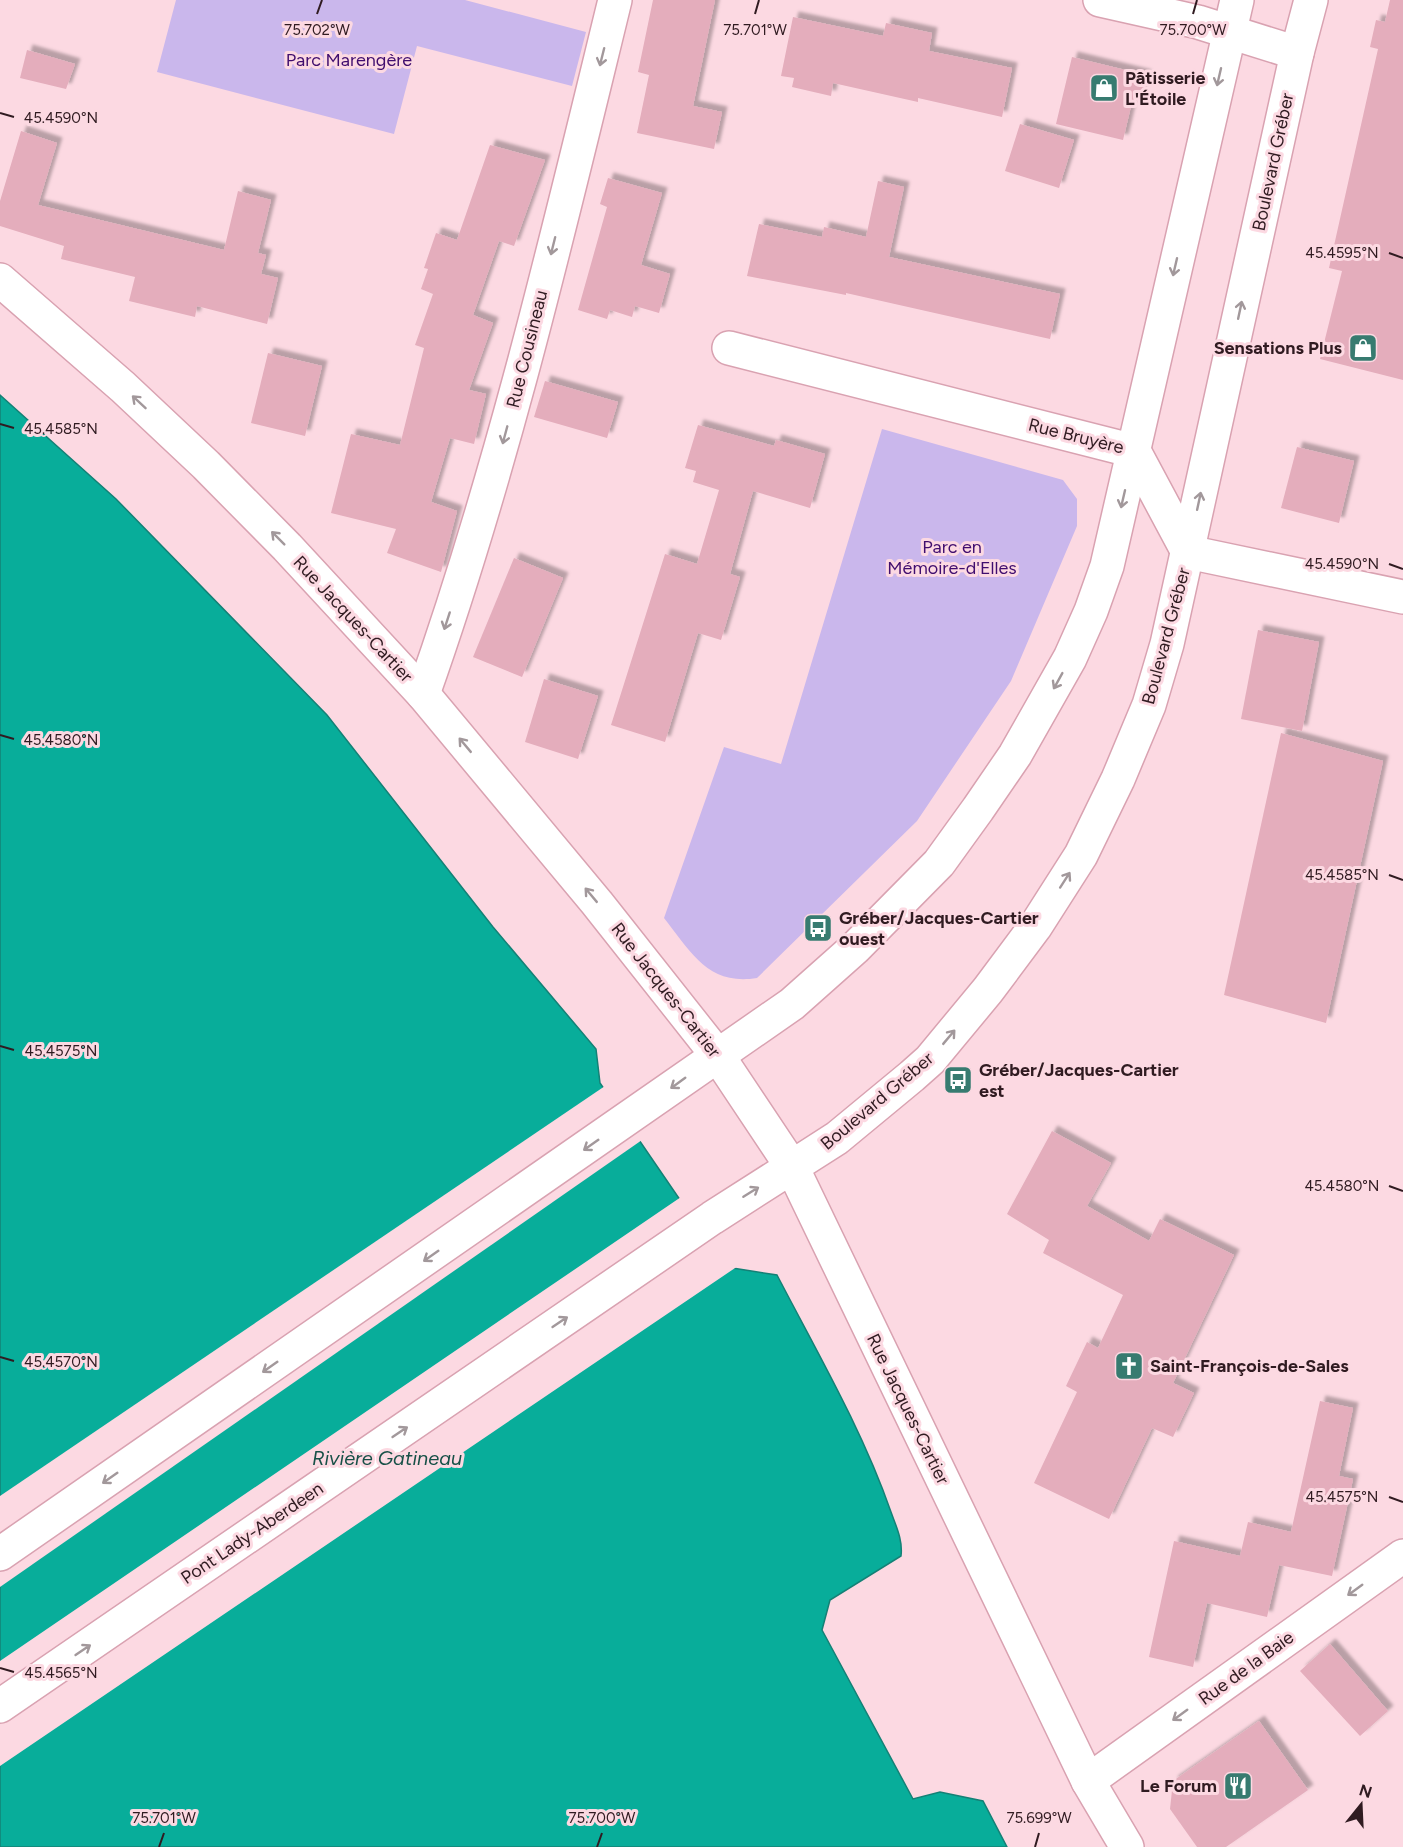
<svg xmlns="http://www.w3.org/2000/svg" width="1403" height="1847" viewBox="0 0 1403 1847" font-family="Figtree,sans-serif">
  <defs>
    <filter id="shadow"><feDropShadow dx="5.5" dy="-5.5" stdDeviation="1.5" flood-color="#0004"/></filter>
  </defs>
  <rect width="100%" height="100%" fill="#fcd9e2"/>
  <!-- green -->
  <g fill="#cab7ec">
    <path d="M 176,0 L 465,0 L 586,32 L 572,86 L 417,46 L 394,134 L 157,72 Z"/>
    <path d="M 882,429 L 1063,480 L 1077,499 L 1077,526 L 1011,681 L 917,821 L 757,978 C 708,986 691,952 664,918 L 724,747 L 781,764 Z"/>
  </g>
  <!-- water -->
  <path fill="#08ad9a" stroke="#148176" stroke-width="1.5" d="M 0,395 L 116,499 L 327,715 L 493,927 L 596,1049 L 600,1083 L 726,1267 L 777,1275 C 817,1352 862,1429 891,1512 C 896,1526 903,1540 901,1556 L 830,1600 L 822,1630 L 913,1799 L 940,1792 L 983,1801 L 1007,1847 L 0,1847 Z"/>
  <!-- pier -->
  <g fill="#fcd9e2">
    <path d="M 605,1086 L 642,1140 L 0,1587 L 0,1496 Z"/>
    <path d="M 681,1197 L 728,1265 L 738,1266 L 0,1766 L 0,1661 Z"/>
  </g>
  <!-- building -->
  <g fill="#e4adbc" filter="url(#shadow)">
    <path d="M 653,0 L 715,0 L 693,106 L 722,112 L 714,149 L 637,133 L 649,75 L 638,72 Z"/>
    <path d="M 1390,0 L 1403,0 L 1403,380 L 1320,359 L 1342,271 L 1329,268 L 1378,49 L 1370,47 L 1376,20 L 1385,22 Z"/>
    <path d="M 793,17 L 883,36 L 886,23 L 932,33 L 929,51 L 1012,68 L 1002,117 L 918,98 L 918,102 L 833,83 L 831,96 L 792,87 L 794,78 L 781,76 Z"/>
    <path d="M 27,50 L 75,64 L 66,89 L 20,78 Z"/>
    <path d="M 1072,57 L 1146,75 L 1139,103 L 1132,102 L 1123,140 L 1056,124 Z"/>
    <path d="M 1020,124 L 1074,140 L 1059,188 L 1005,171 Z"/>
    <path d="M 21,131 L 57,143 L 38,205 L 224,250 L 238,191 L 271,200 L 258,253 L 266,255 L 261,274 L 278,278 L 267,324 L 197,306 L 195,317 L 129,301 L 135,277 L 61,259 L 64,246 L 0,226 L 0,201 Z"/>
    <path d="M 490,145 L 545,160 L 514,246 L 499,241 L 473,315 L 493,323 L 469,390 L 486,394 L 474,444 L 450,438 L 431,502 L 457,511 L 441,572 L 387,553 L 396,529 L 331,513 L 351,434 L 400,445 L 424,348 L 415,345 L 433,294 L 421,289 L 428,269 L 424,268 L 436,233 L 457,240 Z"/>
    <path d="M 608,178 L 662,193 L 641,265 L 670,274 L 659,313 L 635,306 L 632,317 L 610,310 L 607,319 L 578,310 L 607,207 L 600,204 Z"/>
    <path d="M 878,181 L 904,187 L 889,257 L 1060,294 L 1050,339 L 846,293 L 846,295 L 747,276 L 759,224 L 822,237 L 824,227 L 866,237 Z"/>
    <path d="M 268,353 L 322,366 L 305,436 L 251,423 Z"/>
    <path d="M 545,381 L 618,402 L 607,438 L 534,417 Z"/>
    <path d="M 698,425 L 774,446 L 776,440 L 825,454 L 810,508 L 753,491 L 730,574 L 740,577 L 721,640 L 698,633 L 665,742 L 611,725 L 665,554 L 697,564 L 719,490 L 693,482 L 696,471 L 685,468 Z"/>
    <path d="M 1297,447 L 1354,461 L 1339,523 L 1281,508 Z"/>
    <path d="M 514,558 L 563,578 L 522,677 L 473,657 Z"/>
    <path d="M 1258,630 L 1319,642 L 1302,731 L 1241,719 Z"/>
    <path d="M 544,679 L 598,696 L 578,759 L 525,742 Z"/>
    <path d="M 1281,733 L 1383,761 L 1326,1023 L 1224,995 Z"/>
    <path d="M 1052,1131 L 1111,1163 L 1087,1206 L 1149,1241 L 1160,1219 L 1234,1255 L 1173,1383 L 1194,1393 L 1173,1437 L 1152,1428 L 1109,1519 L 1034,1483 L 1077,1392 L 1066,1386 L 1087,1342 L 1098,1348 L 1123,1295 L 1043,1253 L 1049,1240 L 1007,1214 Z"/>
    <path d="M 1320,1401 L 1353,1408 L 1339,1476 L 1353,1479 L 1332,1576 L 1279,1565 L 1267,1617 L 1207,1603 L 1193,1667 L 1149,1657 L 1174,1541 L 1240,1556 L 1248,1522 L 1291,1532 Z"/>
    <path d="M 1330,1644 L 1388,1711 L 1360,1736 L 1300,1671 Z"/>
    <path d="M 1259,1721 L 1308,1790 L 1226,1847 L 1197,1847 L 1170,1809 L 1173,1781 Z"/>
  </g>
  <g fill="none" stroke-linecap="round" stroke-linejoin="round">
    <!-- minor casing -->
    <g stroke="#d9a2b1" stroke-width="36">
      <g id="minor">
        <path d="M 1100,0 L 1198,22 L 1297,53"/>
        <path d="M 0,280 L 123,387 L 206,465 L 287,547 L 423,694 L 597,903 L 718,1056 L 792,1167 L 1088,1781 L 1127,1847"/>
        <path d="M 729,348 L 1134,451 L 1188,552 L 1403,597"/>
        <path d="M 423,694 C 503,468 558,233 615,0"/>
        <path d="M 1088,1781 L 1403,1556"/>
      </g>
    </g>
    <!-- major casing -->
    <g stroke="#d9a2b1" stroke-width="36">
      <g id="major">
        <path d="M 0,1554 L 792,1004 L 855,948 L 939,863 L 978,809 L 1015,755 L 1070,658 L 1091,611 L 1107,566 L 1237,0"/>
        <path d="M 0,1706 L 712,1218 L 837,1138 L 912,1076 L 930,1060 L 988,990 L 1035,927 L 1081,855 L 1118,779 L 1149,705 L 1167,644 L 1297,53 L 1311,0"/>
      </g>
    </g>
    <!-- minor -->
    <use href="#minor" stroke="#fff" stroke-width="33"/>
    <!-- major -->
    <use href="#major" stroke="#fff" stroke-width="33"/>
  </g>
  <!-- one-way arrows -->
  <defs><path id="oneway-shaft" d="M-6 0H5M1.5-3L5.5 0L1.5 3" fill="none" stroke-width="1.6" stroke-linecap="round" stroke-linejoin="round" transform="scale(1.5)"/></defs>
  <g stroke="#a2989b">
    <use href="#oneway-shaft" transform="translate(602 57) rotate(104)"/>
    <use href="#oneway-shaft" transform="translate(1219 77) rotate(103)"/>
    <use href="#oneway-shaft" transform="translate(553 246) rotate(104)"/>
    <use href="#oneway-shaft" transform="translate(1175 267) rotate(103)"/>
    <use href="#oneway-shaft" transform="translate(1240 310) rotate(-78)"/>
    <use href="#oneway-shaft" transform="translate(139 402) rotate(-137)"/>
    <use href="#oneway-shaft" transform="translate(505 435) rotate(105)"/>
    <use href="#oneway-shaft" transform="translate(1123 499) rotate(103)"/>
    <use href="#oneway-shaft" transform="translate(1199 501) rotate(-78)"/>
    <use href="#oneway-shaft" transform="translate(278 538) rotate(-135)"/>
    <use href="#oneway-shaft" transform="translate(447 621) rotate(108)"/>
    <use href="#oneway-shaft" transform="translate(1058 681) rotate(119)"/>
    <use href="#oneway-shaft" transform="translate(465 745) rotate(-130)"/>
    <use href="#oneway-shaft" transform="translate(1065 880) rotate(-57)"/>
    <use href="#oneway-shaft" transform="translate(591 895) rotate(-130)"/>
    <use href="#oneway-shaft" transform="translate(949 1037) rotate(-50)"/>
    <use href="#oneway-shaft" transform="translate(678 1083) rotate(144)"/>
    <use href="#oneway-shaft" transform="translate(591 1145) rotate(145)"/>
    <use href="#oneway-shaft" transform="translate(751 1192) rotate(-32)"/>
    <use href="#oneway-shaft" transform="translate(431 1256) rotate(145)"/>
    <use href="#oneway-shaft" transform="translate(560 1322) rotate(-34)"/>
    <use href="#oneway-shaft" transform="translate(270 1367) rotate(145)"/>
    <use href="#oneway-shaft" transform="translate(400 1432) rotate(-34)"/>
    <use href="#oneway-shaft" transform="translate(110 1478) rotate(145)"/>
    <use href="#oneway-shaft" transform="translate(1355 1590) rotate(144)"/>
    <use href="#oneway-shaft" transform="translate(83 1650) rotate(-34)"/>
    <use href="#oneway-shaft" transform="translate(1180 1715) rotate(144)"/>
  </g>
  <!-- ticks -->
  <path fill="none" stroke="#301b21" stroke-width="2" d="M 317,14 L 322,0M 755,14 L 759,0M 1193,14 L 1197,0M 0,113 L 14,117M 1389,253 L 1403,258M 0,424 L 14,428M 1389,564 L 1403,569M 0,735 L 14,739M 1389,875 L 1403,880M 0,1046 L 14,1050M 1389,1186 L 1403,1191M 0,1357 L 14,1361M 1389,1497 L 1403,1502M 0,1668 L 14,1672M 159,1847 L 164,1833M 597,1847 L 602,1833M 1035,1847 L 1039,1833"/>
  <!-- icons -->
  <defs>
    <g id="shop-square" transform="scale(1.5)"><rect x="-9" y="-9" width="18" height="18" rx="4" fill="#377b70" stroke="#fcd9e2"/><path d="M-5-2.5h2.3a2.7 3.5 0 0 1 5.4 0H5L5.5 6h-11ZM-1.5-2.5h3a1.5 2.3 0 0 0-3 0Z" fill="#fff"/></g>
    <g id="bus-square" transform="scale(1.5)"><rect x="-9" y="-9" width="18" height="18" rx="4" fill="#377b70" stroke="#fcd9e2"/><path d="M-5-6H5V4H4V6H2V4H-2V6H-4V4H-5ZM-3.5-4V0h7V-4ZM-3.5 1.2v1.5H-2V1.2ZM2 1.2v1.5H3.5V1.2Z" fill="#fff"/></g>
    <g id="church-square" transform="scale(1.5)"><rect x="-9" y="-9" width="18" height="18" rx="4" fill="#377b70" stroke="#fcd9e2"/><path d="M-1.2-6h2.4v3.5h3.3v2.4h-3.3V6h-2.4V-.1h-3.3v-2.4h3.3Z" fill="#fff"/></g>
    <g id="restaurant-square" transform="scale(1.5)"><rect x="-9" y="-9" width="18" height="18" rx="4" fill="#377b70" stroke="#fcd9e2"/><path d="M-5-6h1v4h1v-4h1v4h1v-4h1v5L-1.5 .5V6h-2V.5L-5-1ZM5-6V6H3V1.5H1.5Q1.5-4 5-6Z" fill="#fff"/></g>
  </defs>
  <g fill-rule="evenodd">
    <use href="#shop-square" x="1104" y="88"/>
    <use href="#shop-square" x="1363" y="348"/>
    <use href="#bus-square" x="818" y="928"/>
    <use href="#bus-square" x="958" y="1080"/>
    <use href="#church-square" x="1129" y="1366"/>
    <use href="#restaurant-square" x="1238" y="1786"/>
  </g>
  <g text-anchor="middle" dominant-baseline="central" stroke-width="6" stroke-linejoin="round" paint-order="stroke">
    <!-- park labels -->
    <g font-size="18" fill="#400d6e" stroke="#fcd9e2">
      <text x="349" y="60">Parc Marengère</text>
      <text x="952" y="547">Parc en<tspan x="952" dy="21">Mémoire-d'Elles</tspan></text>
    </g>
    <!-- poi labels -->
    <g font-size="18" font-weight="bold" fill="#301b21" stroke="#fcd9e2" text-anchor="start">
      <text x="1125" y="78">Pâtisserie<tspan x="1125" dy="21">L'Étoile</tspan></text>
      <text x="1342" y="348" text-anchor="end">Sensations Plus</text>
      <text x="839" y="918">Gréber/Jacques-Cartier<tspan x="839" dy="21">ouest</tspan></text>
      <text x="979" y="1070">Gréber/Jacques-Cartier<tspan x="979" dy="21">est</tspan></text>
      <text x="1150" y="1366">Saint-François-de-Sales</text>
      <text x="1217" y="1786" text-anchor="end">Le Forum</text>
    </g>
    <!-- street labels -->
    <g font-size="18" fill="#301b21" stroke="#fcd9e2">
      <text transform="translate(1273 162) rotate(-78)">Boulevard Gréber</text>
      <text transform="translate(527 349) rotate(-76)">Rue Cousineau</text>
      <text transform="translate(1076 436) rotate(14)">Rue Bruyère</text>
      <text transform="translate(353 619) rotate(47)">Rue Jacques-Cartier</text>
      <text transform="translate(1166 636) rotate(-75)">Boulevard Gréber</text>
      <text transform="translate(666 990) rotate(52)">Rue Jacques-Cartier</text>
      <text transform="translate(877 1101) rotate(-40)">Boulevard Gréber</text>
      <text transform="translate(908 1409) rotate(64)">Rue Jacques-Cartier</text>
      <text transform="translate(252 1533) rotate(-34)">Pont Lady-Aberdeen</text>
      <text transform="translate(1246 1668) rotate(-36)">Rue de la Baie</text>
    </g>
    <!-- water labels -->
    <g font-size="20" font-style="italic" fill="#175047" stroke="#fcd9e2">
      <text x="387" y="1458">Rivière Gatineau</text>
    </g>
  </g>
  <g font-size="15" text-anchor="middle" fill="#301b21" stroke="#fcd9e2" stroke-width="6" stroke-linejoin="round" paint-order="stroke">
    <text x="317" y="35">75.702°W</text>
    <text x="755" y="35">75.701°W</text>
    <text x="1193" y="35">75.700°W</text>
    <text x="61" y="123">45.4590°N</text>
    <text x="1342" y="258">45.4595°N</text>
    <text x="61" y="434">45.4585°N</text>
    <text x="1342" y="569">45.4590°N</text>
    <text x="61" y="745">45.4580°N</text>
    <text x="1342" y="880">45.4585°N</text>
    <text x="61" y="1056">45.4575°N</text>
    <text x="1342" y="1191">45.4580°N</text>
    <text x="61" y="1367">45.4570°N</text>
    <text x="1342" y="1502">45.4575°N</text>
    <text x="61" y="1678">45.4565°N</text>
    <text x="164" y="1823">75.701°W</text>
    <text x="602" y="1823">75.700°W</text>
    <text x="1039" y="1823">75.699°W</text>
  </g>
  <!-- north arrow -->
  <g transform="translate(1361 1805) rotate(18)" stroke="#fcd9e2" stroke-width="4.5" paint-order="stroke">
  <path d="M0-4.5L10 22L0 15L-10 22Z" fill="#301b21"/>
  <text y="-9" font-size="16" font-weight="bold" text-anchor="middle" fill="#301b21">N</text>
  </g>
</svg>
